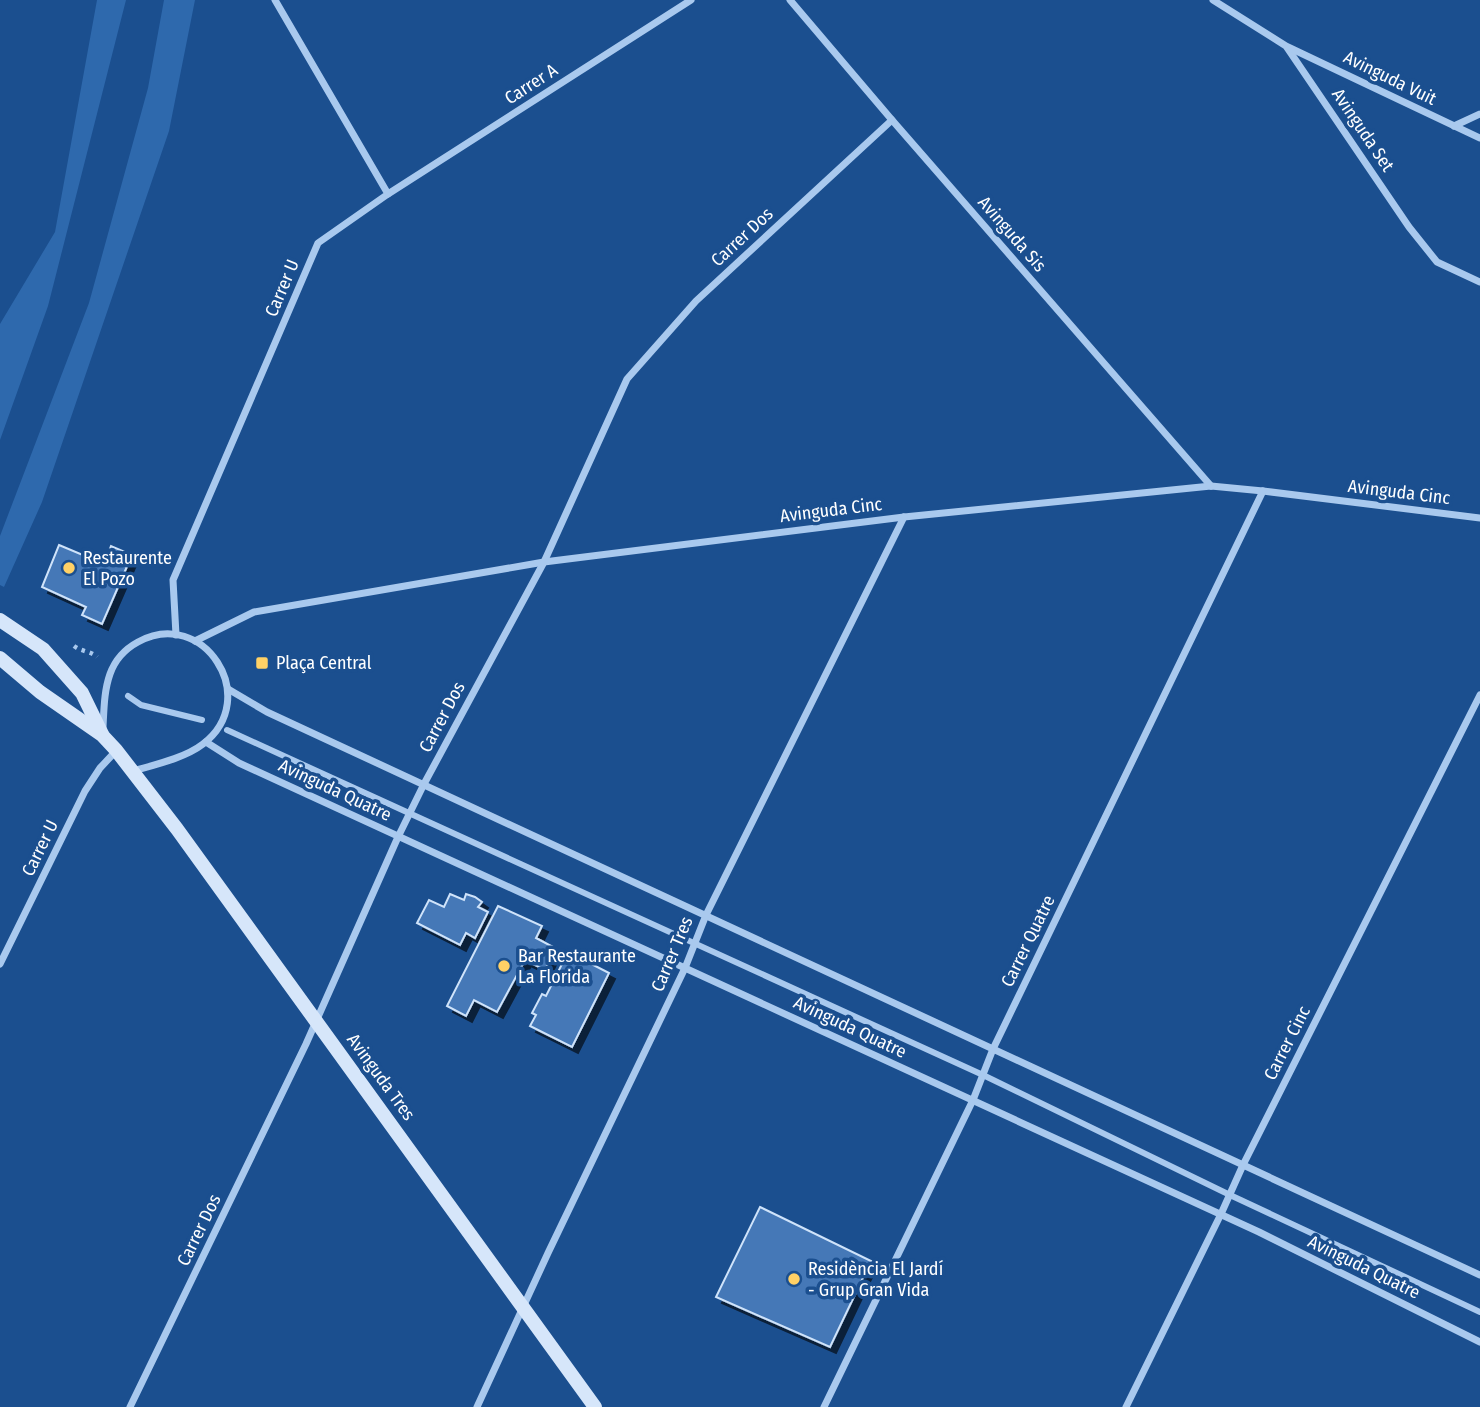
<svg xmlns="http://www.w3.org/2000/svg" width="1480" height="1407" viewBox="0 0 1480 1407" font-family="'Fira Sans Condensed',sans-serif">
  <defs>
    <filter id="shadow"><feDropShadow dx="6" dy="6" stdDeviation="0" flood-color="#0009"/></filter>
  </defs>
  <rect width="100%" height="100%" fill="#1b4f8f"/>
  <!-- green -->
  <g fill="#2e69ad">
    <path d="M 97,0 L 126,0 L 48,306 L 0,440 L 0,324 L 55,232 Z"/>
    <path d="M 164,0 L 195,0 L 169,131 L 42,502 L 4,587 L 0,585 L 0,536 L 89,303 L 148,88 Z"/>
  </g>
  <!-- building -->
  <g fill="#4478b7" stroke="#cfe3fa" stroke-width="2" filter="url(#shadow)">
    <path d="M 59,545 L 104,564 L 111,546 L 132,555 L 102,624 L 82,615 L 86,607 L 42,587 Z"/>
    <path d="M 450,894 L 464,900 L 466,894 L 475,897 L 482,902 L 478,907 L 488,912 L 475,938 L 466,933 L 460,945 L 417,923 L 429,900 L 444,907 Z"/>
    <path d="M 498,906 L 542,926 L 536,938 L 555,948 L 545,970 L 525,960 L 497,1012 L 474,1000 L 466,1016 L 447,1006 Z"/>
    <path d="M 568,952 L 609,973 L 572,1047 L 530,1026 L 536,1015 L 532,1013 L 542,994 L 546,996 Z"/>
    <path d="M 760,1207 L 871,1261 L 830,1347 L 716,1297 Z"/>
  </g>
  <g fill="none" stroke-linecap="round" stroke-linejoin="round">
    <!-- path -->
    <path stroke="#a9c9ee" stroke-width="4.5" stroke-dasharray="3.5 5" stroke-linecap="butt" d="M 74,646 C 82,652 91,651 97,657"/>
    <!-- pedestrian -->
    <g stroke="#a9c9ee" stroke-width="6">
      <path d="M 128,696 L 141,705 L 202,720"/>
      <path d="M 227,730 L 983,1075 L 1230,1195 L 1480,1312"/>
    </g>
    <!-- minor -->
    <g stroke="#a9c9ee" stroke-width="7">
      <path d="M 790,0 L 892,120 L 1211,486"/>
      <path d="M 1213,0 L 1286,46 L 1409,227 L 1437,262 L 1480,282"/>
      <path d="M 1288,47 L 1480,138"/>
      <path d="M 1454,126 L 1480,114"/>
      <path d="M 388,194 L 691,0"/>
      <path d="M 176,635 L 173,580 L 318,243 L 388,194 L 275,0"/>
      <path d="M 195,641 L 254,612 L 544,562 L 904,517 L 1211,486 L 1263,491 L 1480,518"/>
      <path d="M 228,689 L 267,712 L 1480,1275"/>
      <path d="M 103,727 C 104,709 104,691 110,674 C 115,660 125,649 138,642 C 203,606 263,698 203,744 C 185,758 154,765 133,771"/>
      <path d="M 206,742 L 239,763 L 252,769 L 1259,1232 L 1480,1342"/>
      <path d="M 0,964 L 85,791 L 100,768 L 116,751"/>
      <path d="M 130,1407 L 306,1044 L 398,837 L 424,784 L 544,562 L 627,379 L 696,301 L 892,120"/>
      <path d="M 477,1407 L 548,1253 L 685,968 L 706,915 L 904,517"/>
      <path d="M 824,1407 L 973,1100 L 993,1049 L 1263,491"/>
      <path d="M 1126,1407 L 1221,1214 L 1243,1165 L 1480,695"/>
    </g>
    <!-- secondary -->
    <g stroke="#d6e6fa" stroke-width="14">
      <path d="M 0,620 L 43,649 L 82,693 L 102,734"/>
      <path d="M 0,658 L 40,692 L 102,735 L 116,750 L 177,829 L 595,1407"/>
    </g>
  </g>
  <!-- markers -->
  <g fill="#ffd166" stroke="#1b4f8f" stroke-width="2.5">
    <circle cx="69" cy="568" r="7"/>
    <rect x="255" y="656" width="14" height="14" rx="3.5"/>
    <circle cx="504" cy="966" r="7"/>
    <circle cx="794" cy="1279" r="7"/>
  </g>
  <g text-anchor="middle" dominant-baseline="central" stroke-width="7" stroke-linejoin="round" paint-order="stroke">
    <!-- street labels -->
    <g font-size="18" fill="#fff" stroke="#1b4f8f">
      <text transform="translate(1390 78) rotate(26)">Avinguda Vuit</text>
      <text transform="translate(531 84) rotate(-33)">Carrer A</text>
      <text transform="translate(1363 130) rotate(56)">Avinguda Set</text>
      <text transform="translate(1012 234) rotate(49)">Avinguda Sis</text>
      <text transform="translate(742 237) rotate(-43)">Carrer Dos</text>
      <text transform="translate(282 288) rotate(-67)">Carrer U</text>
      <text transform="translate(1399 492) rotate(7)">Avinguda Cinc</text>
      <text transform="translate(831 510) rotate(-7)">Avinguda Cinc</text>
      <text transform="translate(442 717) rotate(-62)">Carrer Dos</text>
      <text transform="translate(335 790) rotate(25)">Avinguda Quatre</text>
      <text transform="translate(40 848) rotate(-64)">Carrer U</text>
      <text transform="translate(1028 941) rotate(-64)">Carrer Quatre</text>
      <text transform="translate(672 954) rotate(-67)">Carrer Tres</text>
      <text transform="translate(850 1027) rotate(25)">Avinguda Quatre</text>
      <text transform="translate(1287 1043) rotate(-63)">Carrer Cinc</text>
      <text transform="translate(381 1077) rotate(54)">Avinguda Tres</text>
      <text transform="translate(199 1230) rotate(-64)">Carrer Dos</text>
      <text transform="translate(1364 1267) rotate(26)">Avinguda Quatre</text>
    </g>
    <!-- poi labels -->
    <g font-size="18" fill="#fff" stroke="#1b4f8f" text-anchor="start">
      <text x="83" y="558">Restaurente<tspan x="83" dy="21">El Pozo</tspan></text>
      <text x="276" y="663">Plaça Central</text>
      <text x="518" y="956">Bar Restaurante<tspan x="518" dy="21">La Florida</tspan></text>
      <text x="808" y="1269">Residència El Jardí<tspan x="808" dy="21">- Grup Gran Vida</tspan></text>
    </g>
  </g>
</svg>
